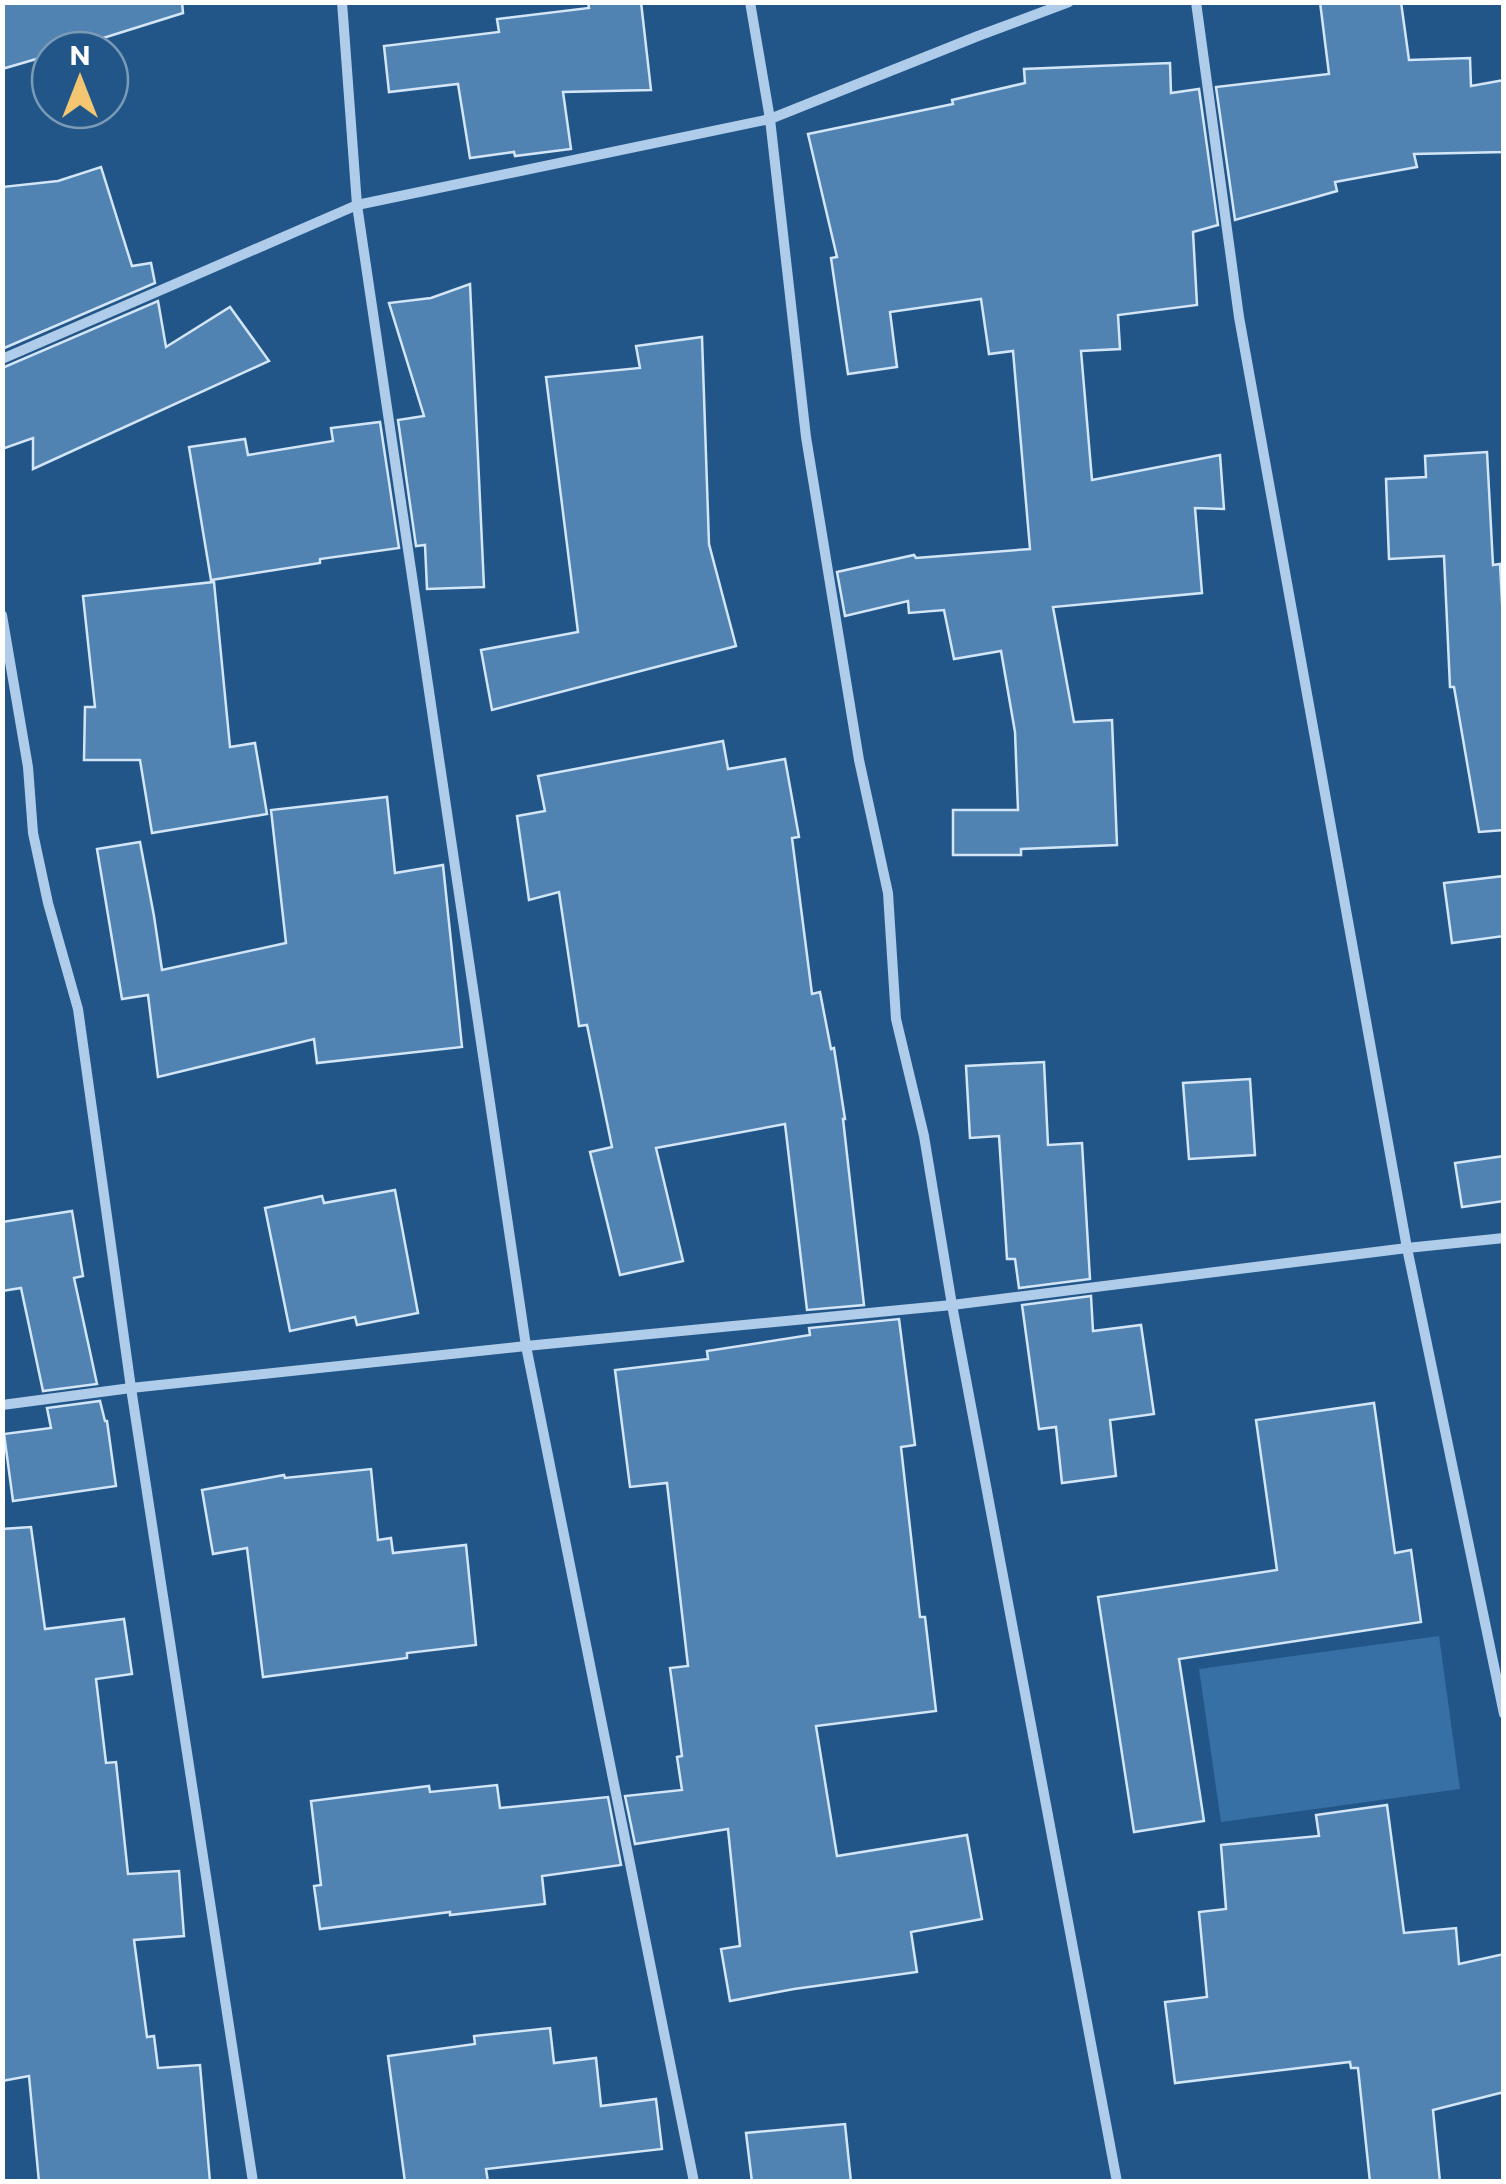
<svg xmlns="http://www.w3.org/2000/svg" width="1506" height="2184" viewBox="0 0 1506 2184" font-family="Commissioner,sans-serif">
  <rect width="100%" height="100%" fill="#235688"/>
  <!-- green -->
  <path fill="#3770a5" d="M 1439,1636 L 1460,1789 L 1221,1822 L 1199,1669 Z"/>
  <!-- building -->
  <g fill="#5082b2" stroke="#d3e6f7" stroke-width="2.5">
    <path d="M 2,2 L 182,2 L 183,13 L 65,50 L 50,50 L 50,55 L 2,69 Z"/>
    <path d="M 588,2 L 641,2 L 651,90 L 563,92 L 571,149 L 515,156 L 514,152 L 470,158 L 458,84 L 389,92 L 384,46 L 499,32 L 497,19 L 589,8 Z"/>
    <path d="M 1320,2 L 1401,2 L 1409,60 L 1470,58 L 1471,86 L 1504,80 L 1504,152 L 1414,154 L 1417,167 L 1335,182 L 1337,191 L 1235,220 L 1216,87 L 1329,74 Z"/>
    <path d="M 1170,63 L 1171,93 L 1199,89 L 1218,225 L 1193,232 L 1197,305 L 1118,315 L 1120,349 L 1081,351 L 1092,480 L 1220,455 L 1224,509 L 1195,508 L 1202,593 L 1053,607 L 1074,722 L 1112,720 L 1117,845 L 1021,849 L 1021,855 L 953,855 L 953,810 L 1018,810 L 1015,732 L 1001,651 L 954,659 L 944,610 L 909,613 L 908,601 L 845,616 L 837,572 L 914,555 L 916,558 L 1030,549 L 1013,351 L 989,354 L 981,299 L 890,312 L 897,367 L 848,374 L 831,258 L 837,257 L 808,134 L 953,104 L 952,100 L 1025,83 L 1024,69 Z"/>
    <path d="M 101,167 L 132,266 L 151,263 L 155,283 L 2,349 L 2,187 L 58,181 Z"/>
    <path d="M 470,284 L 484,587 L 427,589 L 425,545 L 416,546 L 398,420 L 424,416 L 389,303 L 431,298 Z"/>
    <path d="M 158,301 L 166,347 L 230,307 L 269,361 L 33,469 L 33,438 L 2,449 L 2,368 Z"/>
    <path d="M 702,337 L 709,544 L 736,646 L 492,710 L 481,650 L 578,632 L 546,377 L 640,368 L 636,346 Z"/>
    <path d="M 380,422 L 399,548 L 320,559 L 320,563 L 211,580 L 189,447 L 245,439 L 248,455 L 333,441 L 331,428 Z"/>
    <path d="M 1487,452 L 1493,565 L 1500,564 L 1504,640 L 1504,830 L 1479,832 L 1454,687 L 1450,687 L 1444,556 L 1389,559 L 1386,479 L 1426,477 L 1425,456 Z"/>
    <path d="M 214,582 L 230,747 L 255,743 L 267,814 L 152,833 L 140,760 L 84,760 L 85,707 L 95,707 L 83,596 Z"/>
    <path d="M 723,741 L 728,769 L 785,759 L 799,837 L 792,838 L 812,994 L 820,992 L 831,1049 L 834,1048 L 845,1119 L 843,1119 L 864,1305 L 807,1310 L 785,1124 L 656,1148 L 683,1261 L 620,1275 L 590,1152 L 612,1147 L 587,1025 L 579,1026 L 559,892 L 529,900 L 517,816 L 545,811 L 538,776 Z"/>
    <path d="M 387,797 L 395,873 L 443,865 L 462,1047 L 317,1063 L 314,1039 L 158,1077 L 148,995 L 122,999 L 97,849 L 140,842 L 154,916 L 162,970 L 286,943 L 271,810 Z"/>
    <path d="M 1504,876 L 1504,936 L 1452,943 L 1444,883 Z"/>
    <path d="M 1044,1062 L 1048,1145 L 1082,1143 L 1090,1279 L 1019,1288 L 1015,1259 L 1007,1259 L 999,1136 L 970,1138 L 966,1066 Z"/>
    <path d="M 1250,1079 L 1255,1155 L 1189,1159 L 1183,1083 Z"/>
    <path d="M 1504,1156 L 1504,1201 L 1462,1207 L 1455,1163 Z"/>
    <path d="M 395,1190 L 418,1313 L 357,1325 L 355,1317 L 290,1331 L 265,1208 L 322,1196 L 324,1203 Z"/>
    <path d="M 72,1211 L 83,1276 L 74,1278 L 97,1384 L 43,1391 L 21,1288 L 2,1291 L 2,1222 Z"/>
    <path d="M 1091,1296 L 1093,1331 L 1141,1325 L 1154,1414 L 1110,1420 L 1116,1476 L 1062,1483 L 1056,1427 L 1039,1429 L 1022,1305 Z"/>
    <path d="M 899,1319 L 915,1445 L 901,1447 L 920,1617 L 925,1617 L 936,1711 L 816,1726 L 837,1856 L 967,1835 L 982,1919 L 911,1932 L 917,1972 L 794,1989 L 730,2001 L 721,1949 L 740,1946 L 728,1829 L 635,1844 L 625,1796 L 682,1790 L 677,1757 L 682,1756 L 670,1668 L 688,1666 L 667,1483 L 630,1487 L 615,1370 L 708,1359 L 707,1351 L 810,1335 L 809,1328 Z"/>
    <path d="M 100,1401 L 105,1421 L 107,1421 L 116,1486 L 13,1501 L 4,1434 L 51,1428 L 47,1408 Z"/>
    <path d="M 1374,1403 L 1395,1553 L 1411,1550 L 1421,1622 L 1179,1659 L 1204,1821 L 1134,1832 L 1098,1597 L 1277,1570 L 1256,1420 Z"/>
    <path d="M 371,1469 L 378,1540 L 391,1538 L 393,1553 L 466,1545 L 476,1645 L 407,1653 L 407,1658 L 263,1677 L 247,1548 L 213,1554 L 202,1490 L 284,1475 L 285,1478 Z"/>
    <path d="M 31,1527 L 45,1629 L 124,1619 L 132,1674 L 96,1679 L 106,1763 L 116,1762 L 128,1874 L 179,1871 L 184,1936 L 134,1940 L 147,2037 L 154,2036 L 158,2068 L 200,2065 L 210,2182 L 39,2182 L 29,2076 L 2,2081 L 2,1529 Z"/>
    <path d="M 497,1785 L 500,1808 L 608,1797 L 621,1865 L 542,1876 L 545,1904 L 450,1915 L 450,1912 L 320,1929 L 314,1886 L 321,1885 L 311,1801 L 429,1786 L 430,1792 Z"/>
    <path d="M 1387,1805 L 1404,1933 L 1456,1928 L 1459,1964 L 1504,1954 L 1504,2092 L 1433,2110 L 1440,2182 L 1370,2182 L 1358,2068 L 1351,2068 L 1350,2062 L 1175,2083 L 1165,2002 L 1207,1997 L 1199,1912 L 1226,1909 L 1221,1845 L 1319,1836 L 1316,1815 Z"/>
    <path d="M 550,2028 L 554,2063 L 596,2058 L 601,2106 L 656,2099 L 662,2149 L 486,2169 L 488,2182 L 405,2182 L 388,2056 L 475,2044 L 474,2036 Z"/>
    <path d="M 845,2124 L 851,2182 L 752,2182 L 746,2133 Z"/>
  </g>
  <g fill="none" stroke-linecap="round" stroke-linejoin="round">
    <!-- street -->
    <g stroke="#afcdea" stroke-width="10">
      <path d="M 342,2 L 357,205 L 526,1346 L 694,2182"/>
      <path d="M 750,2 L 770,119 L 806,437 L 859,760 L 888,893 L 896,1019 L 924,1136 L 952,1305 L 1117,2182"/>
      <path d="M 1196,2 L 1239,317 L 1407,1248 L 1504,1714"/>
      <path d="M 2,359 L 357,205 L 770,119 L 978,36 L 1069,2"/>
      <path d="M 2,615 L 28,767 L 33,833 L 48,903 L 78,1009 L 131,1388 L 253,2182"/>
      <path d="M 2,1405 L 131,1388 L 526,1346 L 952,1305 L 1407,1248 L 1504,1238"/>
    </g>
  </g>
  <!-- border -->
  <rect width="1506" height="2184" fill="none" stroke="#ffffff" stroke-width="10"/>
  <!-- north arrow -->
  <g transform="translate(80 80)"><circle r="48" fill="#235688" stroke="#7b9ab8" stroke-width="2.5"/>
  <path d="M0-8L18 38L0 25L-18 38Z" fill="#f5c672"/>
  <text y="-15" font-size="28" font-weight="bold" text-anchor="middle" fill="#ffffff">N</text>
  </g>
</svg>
